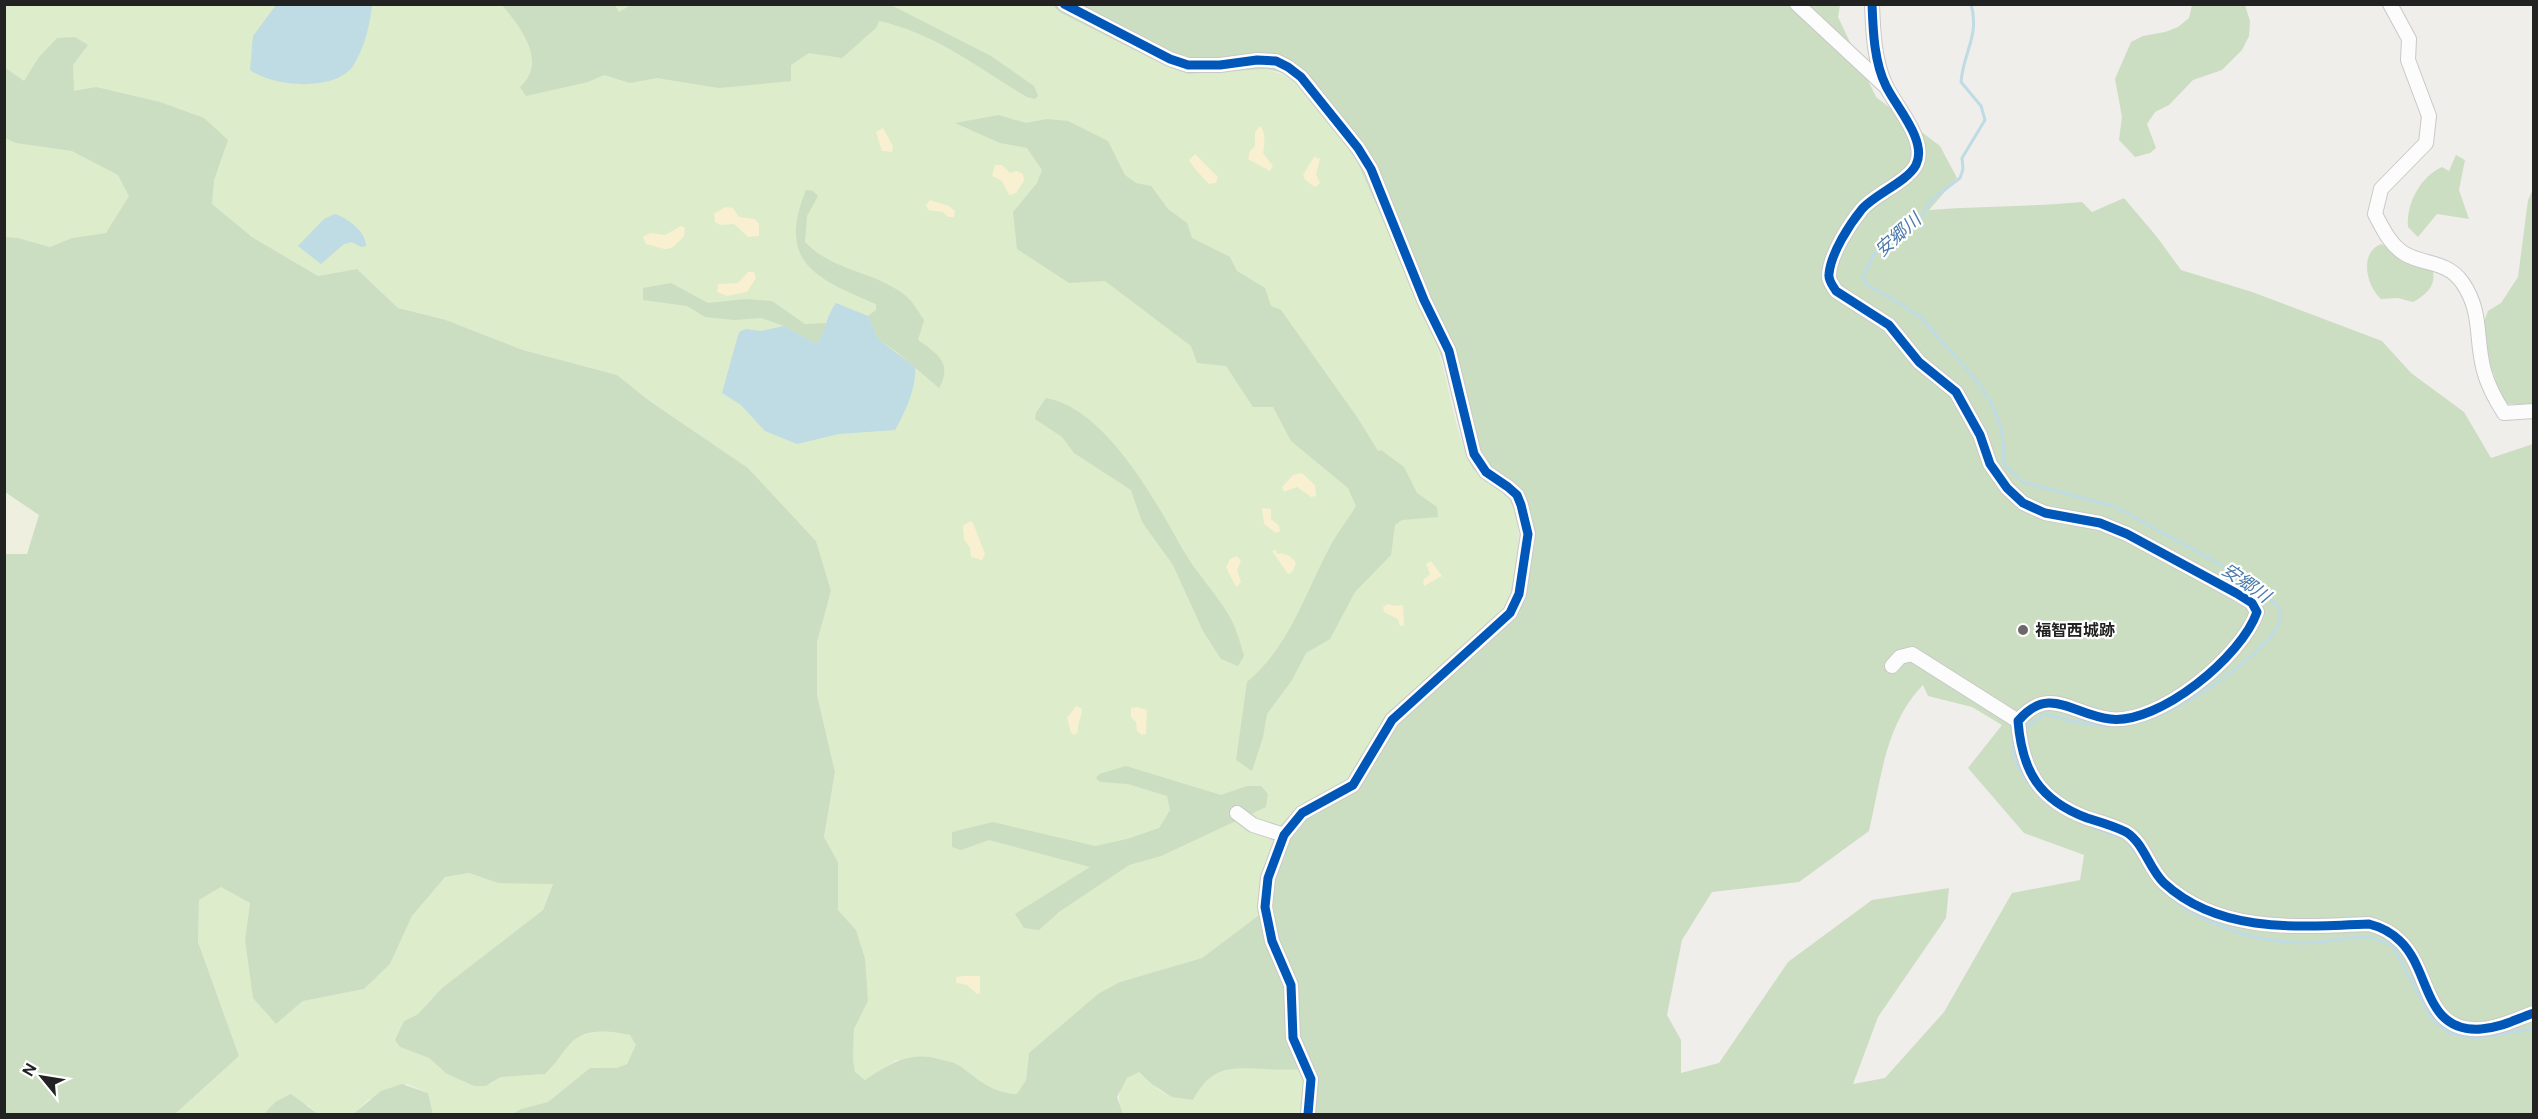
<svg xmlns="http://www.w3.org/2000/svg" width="2538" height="1119" viewBox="0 0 2538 1119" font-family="'DM Sans','Noto Sans JP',sans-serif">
  <rect width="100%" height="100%" fill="#f0eeeb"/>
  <!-- farmland -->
  <path fill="#efefdf" d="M 4,492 L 39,515 L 27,554 L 5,554 Z"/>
  <!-- grass -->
  <g fill="#ddeccb">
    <path d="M 5,5 L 1052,5 L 1061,13 L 1168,67 L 1188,74 L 1265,69 L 1291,77 L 1354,154 L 1432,332 C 1447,371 1451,413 1465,451 C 1476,481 1493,477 1509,496 C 1525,515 1518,576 1510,598 C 1508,604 1503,609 1500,614 L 1385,715 L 1352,776 L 1292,813 L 1281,825 L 1259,892 L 1259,915 L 1202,958 L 1120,982 L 1029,1053 L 1026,1080 L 1018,1094 L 1000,1093 L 985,1086 L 957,1064 L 896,1060 L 865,1080 L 855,1072 L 853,1059 L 854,1029 L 868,1001 L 856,930 L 838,910 L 838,862 L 824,837 L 835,772 L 817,695 L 817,642 L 831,591 L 816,541 L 748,468 L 651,402 L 617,375 L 523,350 L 446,320 L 398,308 L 357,269 L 318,276 L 252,237 L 212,204 L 106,233 L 72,238 L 50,247 L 18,238 L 5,237 Z"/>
    <path d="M 469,873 L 498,883 L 553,883 L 543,910 L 442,988 L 418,1014 L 404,1021 L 400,1047 L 429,1058 L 447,1074 L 474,1086 L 491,1084 L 501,1077 L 545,1074 C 557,1064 563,1046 576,1038 C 592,1029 652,1024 632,1057 C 628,1063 625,1066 618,1068 C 609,1070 599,1067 590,1068 L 548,1102 L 521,1109 L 512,1114 L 433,1114 L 428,1093 L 407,1084 L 368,1100 L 353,1114 L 318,1114 L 308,1105 L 275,1102 L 264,1114 L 175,1114 L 239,1056 L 198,942 L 199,900 L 221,887 L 250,903 L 245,939 L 276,1024 L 303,1001 L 364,989 L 390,964 L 412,916 L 445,877 Z"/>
    <path d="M 1247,1066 L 1303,1070 L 1305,1080 L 1303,1114 L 1123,1114 C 1115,1098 1119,1077 1139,1072 C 1146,1075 1148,1080 1153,1085 C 1164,1096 1179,1098 1193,1100 C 1207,1073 1218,1071 1247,1066 Z"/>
  </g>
  <!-- forest -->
  <g fill="#cbdec1" fill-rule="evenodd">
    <path d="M 631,5 L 891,5 L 991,56 L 1034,86 L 1038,96 L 1035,99 L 1027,97 C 980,69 935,33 879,21 L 876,28 L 842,58 L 809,53 L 791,65 L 791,81 L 719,88 L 657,78 L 630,83 L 604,75 L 588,82 L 526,96 L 520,87 C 548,62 521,28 502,5 L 615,5 L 619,12 Z"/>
    <path d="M 1052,5 L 1840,5 L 1838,17 L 1876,97 L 1940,146 L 1957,178 L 1929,210 C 1980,206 2031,207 2082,202 L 2092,212 L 2124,198 L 2157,237 L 2181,270 L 2252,292 L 2382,341 L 2411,373 L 2464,412 L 2491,458 L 2533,444 L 2533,1114 L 1313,1114 L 1287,986 L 1303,1070 C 1290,1069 1277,1070 1265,1069 C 1230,1067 1211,1066 1193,1100 L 1172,1097 L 1153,1085 L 1139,1072 L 1127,1078 L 1117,1097 L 1123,1114 L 512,1114 L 521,1109 L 548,1102 L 590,1068 L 617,1068 L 627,1064 L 636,1045 L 630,1035 C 611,1031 584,1027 569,1045 C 560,1055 555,1065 545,1074 L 501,1077 L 486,1086 L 474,1086 L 447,1074 L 429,1058 L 400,1047 L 395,1040 L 404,1021 L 418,1014 L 442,988 L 543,910 L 553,884 L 498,883 L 469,873 L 445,877 L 412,916 L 390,964 L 364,989 L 303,1001 L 276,1024 L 253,998 L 245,939 L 250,903 L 221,887 L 199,900 L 198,942 L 239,1056 L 175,1114 L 5,1114 L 5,554 L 27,554 L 39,515 L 5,492 L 5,237 L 18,238 L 50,247 L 72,238 L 106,233 L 129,196 L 118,175 L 72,151 L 16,143 L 5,138 L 4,67 L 24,81 L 39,57 L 57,38 L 75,37 L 88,45 L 73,65 L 74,91 L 96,87 L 160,102 L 204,118 L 228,140 L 214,180 L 212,204 L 252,237 L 318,276 L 357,269 L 398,308 L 446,320 L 523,350 L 617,375 L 651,402 L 748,468 L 816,541 L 831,591 L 817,642 L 817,695 L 835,772 L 824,837 L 838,862 L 838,910 L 856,930 L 865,959 L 868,1001 L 854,1029 L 853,1059 L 855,1072 L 865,1080 C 889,1064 909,1051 938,1059 C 946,1061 954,1062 960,1066 C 980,1081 992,1093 1017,1094 L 1026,1080 L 1029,1053 L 1098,994 L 1120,982 L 1202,958 L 1259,915 L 1259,892 L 1281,825 L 1292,813 L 1352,776 L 1385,715 L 1500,614 L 1510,599 L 1520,536 L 1518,517 L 1507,493 L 1473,469 L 1465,451 L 1443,362 L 1432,332 L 1354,154 L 1304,91 L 1291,77 L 1280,72 L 1265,69 L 1188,74 L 1168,67 L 1061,13 ZM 1923,685 L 1928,696 L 1972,707 L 2002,725 L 1968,768 L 2024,833 L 2084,855 L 2080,880 L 2012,893 L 1944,1012 L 1885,1078 L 1853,1084 L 1878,1017 L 1946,918 L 1949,888 L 1872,900 L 1788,962 L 1719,1063 L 1681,1073 L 1681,1040 L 1667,1015 L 1682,940 L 1712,892 L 1799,882 L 1869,831 C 1881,780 1885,724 1923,685 Z"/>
    <path d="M 2192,5 L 2245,5 L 2250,21 L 2249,36 L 2242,50 L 2222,70 L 2193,80 L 2169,105 L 2155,112 L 2147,124 L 2156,148 L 2150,153 L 2135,157 L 2119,140 L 2122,117 L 2115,79 L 2131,42 L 2143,36 L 2165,32 L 2178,27 L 2189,18 Z"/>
    <path d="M 999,115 L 1026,123 L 1047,119 L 1068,121 L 1108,141 L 1125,175 L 1136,183 L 1151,186 L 1168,209 L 1187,223 L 1192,238 L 1230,257 L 1237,271 L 1265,288 L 1271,306 L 1281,310 L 1357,417 L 1378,451 L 1381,450 L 1404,467 L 1417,493 L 1437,507 L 1438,517 L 1402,520 L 1395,525 L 1391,555 L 1355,592 L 1330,639 L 1306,653 L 1292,680 L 1267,714 L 1263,737 L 1252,771 L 1236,760 L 1247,682 C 1290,647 1307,588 1333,541 C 1340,529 1349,518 1356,506 L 1348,488 L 1291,441 L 1273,407 L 1253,407 L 1226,366 L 1197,363 L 1191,346 L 1105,281 L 1069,283 L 1017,249 L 1013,212 L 1037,183 L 1042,170 L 1027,148 L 1000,143 L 955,123 Z"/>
    <path d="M 2456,155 L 2465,160 L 2459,190 L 2469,219 L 2437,214 L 2418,237 L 2408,227 C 2406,204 2420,177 2442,167 L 2449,171 Z"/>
    <path d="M 2533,189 L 2533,404 L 2508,404 L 2496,396 L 2494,374 L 2482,355 L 2480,332 L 2488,311 L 2501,303 L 2518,277 L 2528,200 Z"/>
    <path d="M 806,190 L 813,191 L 818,196 L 807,216 L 805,242 C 833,272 877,271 907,297 C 914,303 919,313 924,320 L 918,340 C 938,354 953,364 939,388 L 897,352 L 878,339 L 868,316 L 876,310 L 876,304 C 817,279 776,263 806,190 Z"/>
    <path d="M 2381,244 L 2424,264 L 2433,271 C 2436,286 2426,295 2413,302 L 2398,298 L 2381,299 C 2366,285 2359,253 2381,244 Z"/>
    <path d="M 671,283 L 708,303 L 746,299 L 772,301 L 805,324 L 826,323 L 823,336 L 817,344 L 784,326 L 761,318 L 734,320 L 705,317 L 687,306 L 643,300 L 643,288 Z"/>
    <path d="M 1046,398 C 1106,409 1155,500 1183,550 C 1198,576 1221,598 1234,625 C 1238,635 1241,646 1244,656 L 1238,666 L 1221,659 L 1203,631 L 1173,565 L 1142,522 L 1131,490 L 1074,453 L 1062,437 L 1035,419 L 1036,413 Z"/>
    <path d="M 1126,766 L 1221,795 L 1247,786 L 1261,786 L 1268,794 L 1266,807 L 1161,856 L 1129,865 L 1059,912 L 1039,930 L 1024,928 L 1015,914 L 1090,867 L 989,840 L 961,850 L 952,847 L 952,832 L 993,822 L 1095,846 L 1127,839 L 1159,828 L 1170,810 L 1167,796 L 1128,784 L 1100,782 L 1096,778 L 1099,774 Z"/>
    <path d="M 402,1084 L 428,1093 L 433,1114 L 353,1114 L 381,1091 Z"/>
    <path d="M 291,1094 L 318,1114 L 264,1114 L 275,1102 Z"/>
  </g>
  <!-- sand -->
  <g fill="#f8f0d0">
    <path d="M 1260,126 C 1266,132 1265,144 1263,153 L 1273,166 L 1270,171 L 1248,159 L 1250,151 L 1255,146 L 1255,132 Z"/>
    <path d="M 883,128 L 893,146 L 892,152 L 882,151 L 876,132 Z"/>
    <path d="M 1195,154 L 1218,177 L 1216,183 L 1209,184 C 1205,180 1191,165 1189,160 Z"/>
    <path d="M 1314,157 L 1320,159 L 1316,174 L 1320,183 L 1315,187 L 1305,180 L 1303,175 Z"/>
    <path d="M 995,165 L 1002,165 L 1010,173 L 1017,171 L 1023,174 L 1024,181 L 1016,193 L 1009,195 L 1002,181 L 992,176 Z"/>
    <path d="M 930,200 L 949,206 L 955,211 L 954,217 L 948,217 L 943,212 L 928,210 L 926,205 Z"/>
    <path d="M 725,207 L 733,208 L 739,217 L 755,219 L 759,224 L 759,236 L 748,237 L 734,224 L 720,225 L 715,222 L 714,214 Z"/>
    <path d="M 681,226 L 685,228 L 684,236 C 667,255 668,249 646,244 L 643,237 L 650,233 L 665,235 Z"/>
    <path d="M 748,272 L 754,272 L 756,278 L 747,292 L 727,296 L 717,292 L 718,284 L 738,283 Z"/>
    <path d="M 1302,473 L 1315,485 L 1316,496 L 1311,497 L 1297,487 L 1284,492 L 1282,487 L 1293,475 Z"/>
    <path d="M 1262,508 L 1271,509 L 1271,519 L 1279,526 L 1280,531 L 1276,533 L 1264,524 Z"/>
    <path d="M 970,521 L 973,523 L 985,554 L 982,560 L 971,557 L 970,548 L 964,539 L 963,526 Z"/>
    <path d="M 1276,550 L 1277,554 C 1285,552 1292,557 1296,563 L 1292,572 L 1288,574 L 1272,551 Z"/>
    <path d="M 1237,556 L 1241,561 L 1237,570 L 1241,582 L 1236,587 L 1226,567 L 1230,559 Z"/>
    <path d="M 1431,561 L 1442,576 L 1424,586 L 1423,580 L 1430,574 L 1426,564 Z"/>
    <path d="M 1388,604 L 1394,606 L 1403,605 L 1404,625 L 1400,626 L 1398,619 L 1384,612 L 1383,607 Z"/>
    <path d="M 1076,706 L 1082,709 C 1082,717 1077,723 1078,732 L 1074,735 L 1071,733 L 1067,718 Z"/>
    <path d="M 1137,707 L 1147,710 L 1146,734 L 1142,735 L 1137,731 L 1136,722 L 1131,717 L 1131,708 Z"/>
    <path d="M 964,976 L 980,976 L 980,993 L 977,994 L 967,985 L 956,983 L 956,977 Z"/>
  </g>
  <!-- water -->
  <g fill="#bfdbe3">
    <path d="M 276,5 L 372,5 C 370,25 364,49 353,66 C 334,92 273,87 250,70 L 253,36 Z"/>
    <path d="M 335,214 C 349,219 366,232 366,246 L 361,247 L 352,242 L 344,244 L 321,264 L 298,246 L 324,219 Z"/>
    <path d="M 836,303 L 868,316 L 878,339 L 915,367 C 917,386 905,413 895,430 L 839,434 L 797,444 L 765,431 L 741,405 L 722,393 L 739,332 L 746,329 L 761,331 L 784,326 L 817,344 C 826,331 826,316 836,303 Z"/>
  </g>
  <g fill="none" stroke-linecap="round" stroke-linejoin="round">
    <!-- stream -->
    <g stroke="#bfdbe3" stroke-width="3">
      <path d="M 1971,4 C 1980,36 1963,53 1961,82 L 1981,106 L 1985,120 L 1962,158 L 1963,169 L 1960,178 L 1930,201 L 1923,215 L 1905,233 L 1874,254 L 1863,277 L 1866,284 C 1882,294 1902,303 1917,315 C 1927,323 1936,335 1945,345 C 1977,380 2009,413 2003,463 L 2023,482 L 2116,507 L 2232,571 L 2262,590 L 2281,610 C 2280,615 2280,623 2277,628 C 2259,659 2171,718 2135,723"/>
      <path d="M 2023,730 L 2044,714 C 2068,720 2095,728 2120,725"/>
      <path d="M 2015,734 C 2004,754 2033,794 2049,804"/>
      <path d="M 2089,826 L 2125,839 L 2140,858"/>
      <path d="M 2160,888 C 2195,923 2254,942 2302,943 C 2324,943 2345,937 2366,937 C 2375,937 2384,943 2392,945 L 2432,1019 L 2449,1033 L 2475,1038 L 2534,1029"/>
    </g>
    <!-- minor casing -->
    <g stroke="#c9c8c7" stroke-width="16">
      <g id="minor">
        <path d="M 1064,4 L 1170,59 L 1188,65 L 1220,65 L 1257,60 L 1276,61 L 1288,67 L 1301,77 L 1358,148 L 1371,169 L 1424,300 L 1449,351 L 1474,454 L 1486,472 L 1508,487 L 1517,495 L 1521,505 L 1528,534 L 1519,594 L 1510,613 L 1392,720 L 1353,785 L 1302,813 L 1284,835 L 1268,878 L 1265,907 L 1272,941 L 1291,985 L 1293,1038 L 1311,1079 L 1308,1114"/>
        <path d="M 1797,4 L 1885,86"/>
        <path d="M 1872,4 C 1873,30 1874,62 1886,86 C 1896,107 1928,141 1916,165 C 1907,182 1875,194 1862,209 C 1849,225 1831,253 1829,274 C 1828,280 1833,286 1836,291 L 1889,325 L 1919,362 L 1956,392 L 1980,435 L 1990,464 L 2007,488 L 2023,503 L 2045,513 L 2100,523 L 2127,534 L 2236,593 L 2252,603 L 2257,612 C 2242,656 2159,725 2110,719 C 2073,715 2049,684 2018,721 C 2022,771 2039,800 2087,818 C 2100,822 2114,826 2126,832 C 2144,843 2149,869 2164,883 C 2219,934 2300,927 2369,924 C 2381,927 2391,932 2400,941 C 2431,970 2423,1033 2481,1029 C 2500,1028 2516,1019 2534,1013"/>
        <path d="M 2390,4 L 2409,39 L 2408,60 L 2429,116 L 2426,143 L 2381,189 L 2375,214 C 2383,229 2390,245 2405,254 C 2425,265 2447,261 2462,282 C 2483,312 2475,338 2484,371 C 2488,386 2495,399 2504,413 L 2534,411"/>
        <path d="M 1892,666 L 1900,657 L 1912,654 L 2018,721"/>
        <path d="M 1237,813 L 1253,825 L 1284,835"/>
      </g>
    </g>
    <!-- minor -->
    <use href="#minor" stroke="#fdfcfc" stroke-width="14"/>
    <!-- cycleway casing -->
    <g stroke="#fff" stroke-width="13">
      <g id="cycleway">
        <path d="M 1064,4 L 1170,59 L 1188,65 L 1220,65 L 1257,60 L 1276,61 L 1288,67 L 1301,77 L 1358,148 L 1371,169 L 1424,300 L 1449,351 L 1474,454 L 1486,472 L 1508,487 L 1517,495 L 1521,505 L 1528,534 L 1519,594 L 1510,613 L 1392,720 L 1353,785 L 1302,813 L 1284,835 L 1268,878 L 1265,907 L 1272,941 L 1291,985 L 1293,1038 L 1311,1079 L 1308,1114"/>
        <path d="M 1872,4 C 1873,30 1874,62 1886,86 C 1896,107 1928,141 1916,165 C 1907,182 1875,194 1862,209 C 1849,225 1831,253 1829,274 C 1828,280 1833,286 1836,291 L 1889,325 L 1919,362 L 1956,392 L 1980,435 L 1990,464 L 2007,488 L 2023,503 L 2045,513 L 2100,523 L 2127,534 L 2236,593 L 2252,603 L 2257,612 C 2242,656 2159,725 2110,719 C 2073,715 2049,684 2018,721 C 2022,771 2039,800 2087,818 C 2100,822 2114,826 2126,832 C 2144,843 2149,869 2164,883 C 2219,934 2300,927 2369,924 C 2381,927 2391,932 2400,941 C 2431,970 2423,1033 2481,1029 C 2500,1028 2516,1019 2534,1013"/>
      </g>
    </g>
    <!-- cycleway -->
    <use href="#cycleway" stroke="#0057b8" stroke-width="9"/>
  </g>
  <!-- markers -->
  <circle fill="#6a6968" stroke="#fff" stroke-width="2" cx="2023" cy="630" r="6"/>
  <g text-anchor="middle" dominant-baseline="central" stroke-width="4.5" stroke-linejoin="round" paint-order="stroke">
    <!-- poi labels -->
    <g font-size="16" font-weight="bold" fill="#222" stroke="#fff" text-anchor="start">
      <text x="2035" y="630">福智西城跡</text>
    </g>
    <!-- water labels -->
    <g font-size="18" font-style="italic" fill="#4a7aab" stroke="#fff">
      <text transform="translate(1898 235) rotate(-42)">安郷川</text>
      <text transform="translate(2246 583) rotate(35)">安郷川</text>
    </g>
  </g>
  <!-- border -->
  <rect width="2538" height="1119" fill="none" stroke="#222222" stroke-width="12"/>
  <!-- north arrow -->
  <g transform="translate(42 1077) rotate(300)" stroke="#ffffff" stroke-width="4.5" paint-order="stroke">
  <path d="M0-4.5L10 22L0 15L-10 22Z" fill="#222222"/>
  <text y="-9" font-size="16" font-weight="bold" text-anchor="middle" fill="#222222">N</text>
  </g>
</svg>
